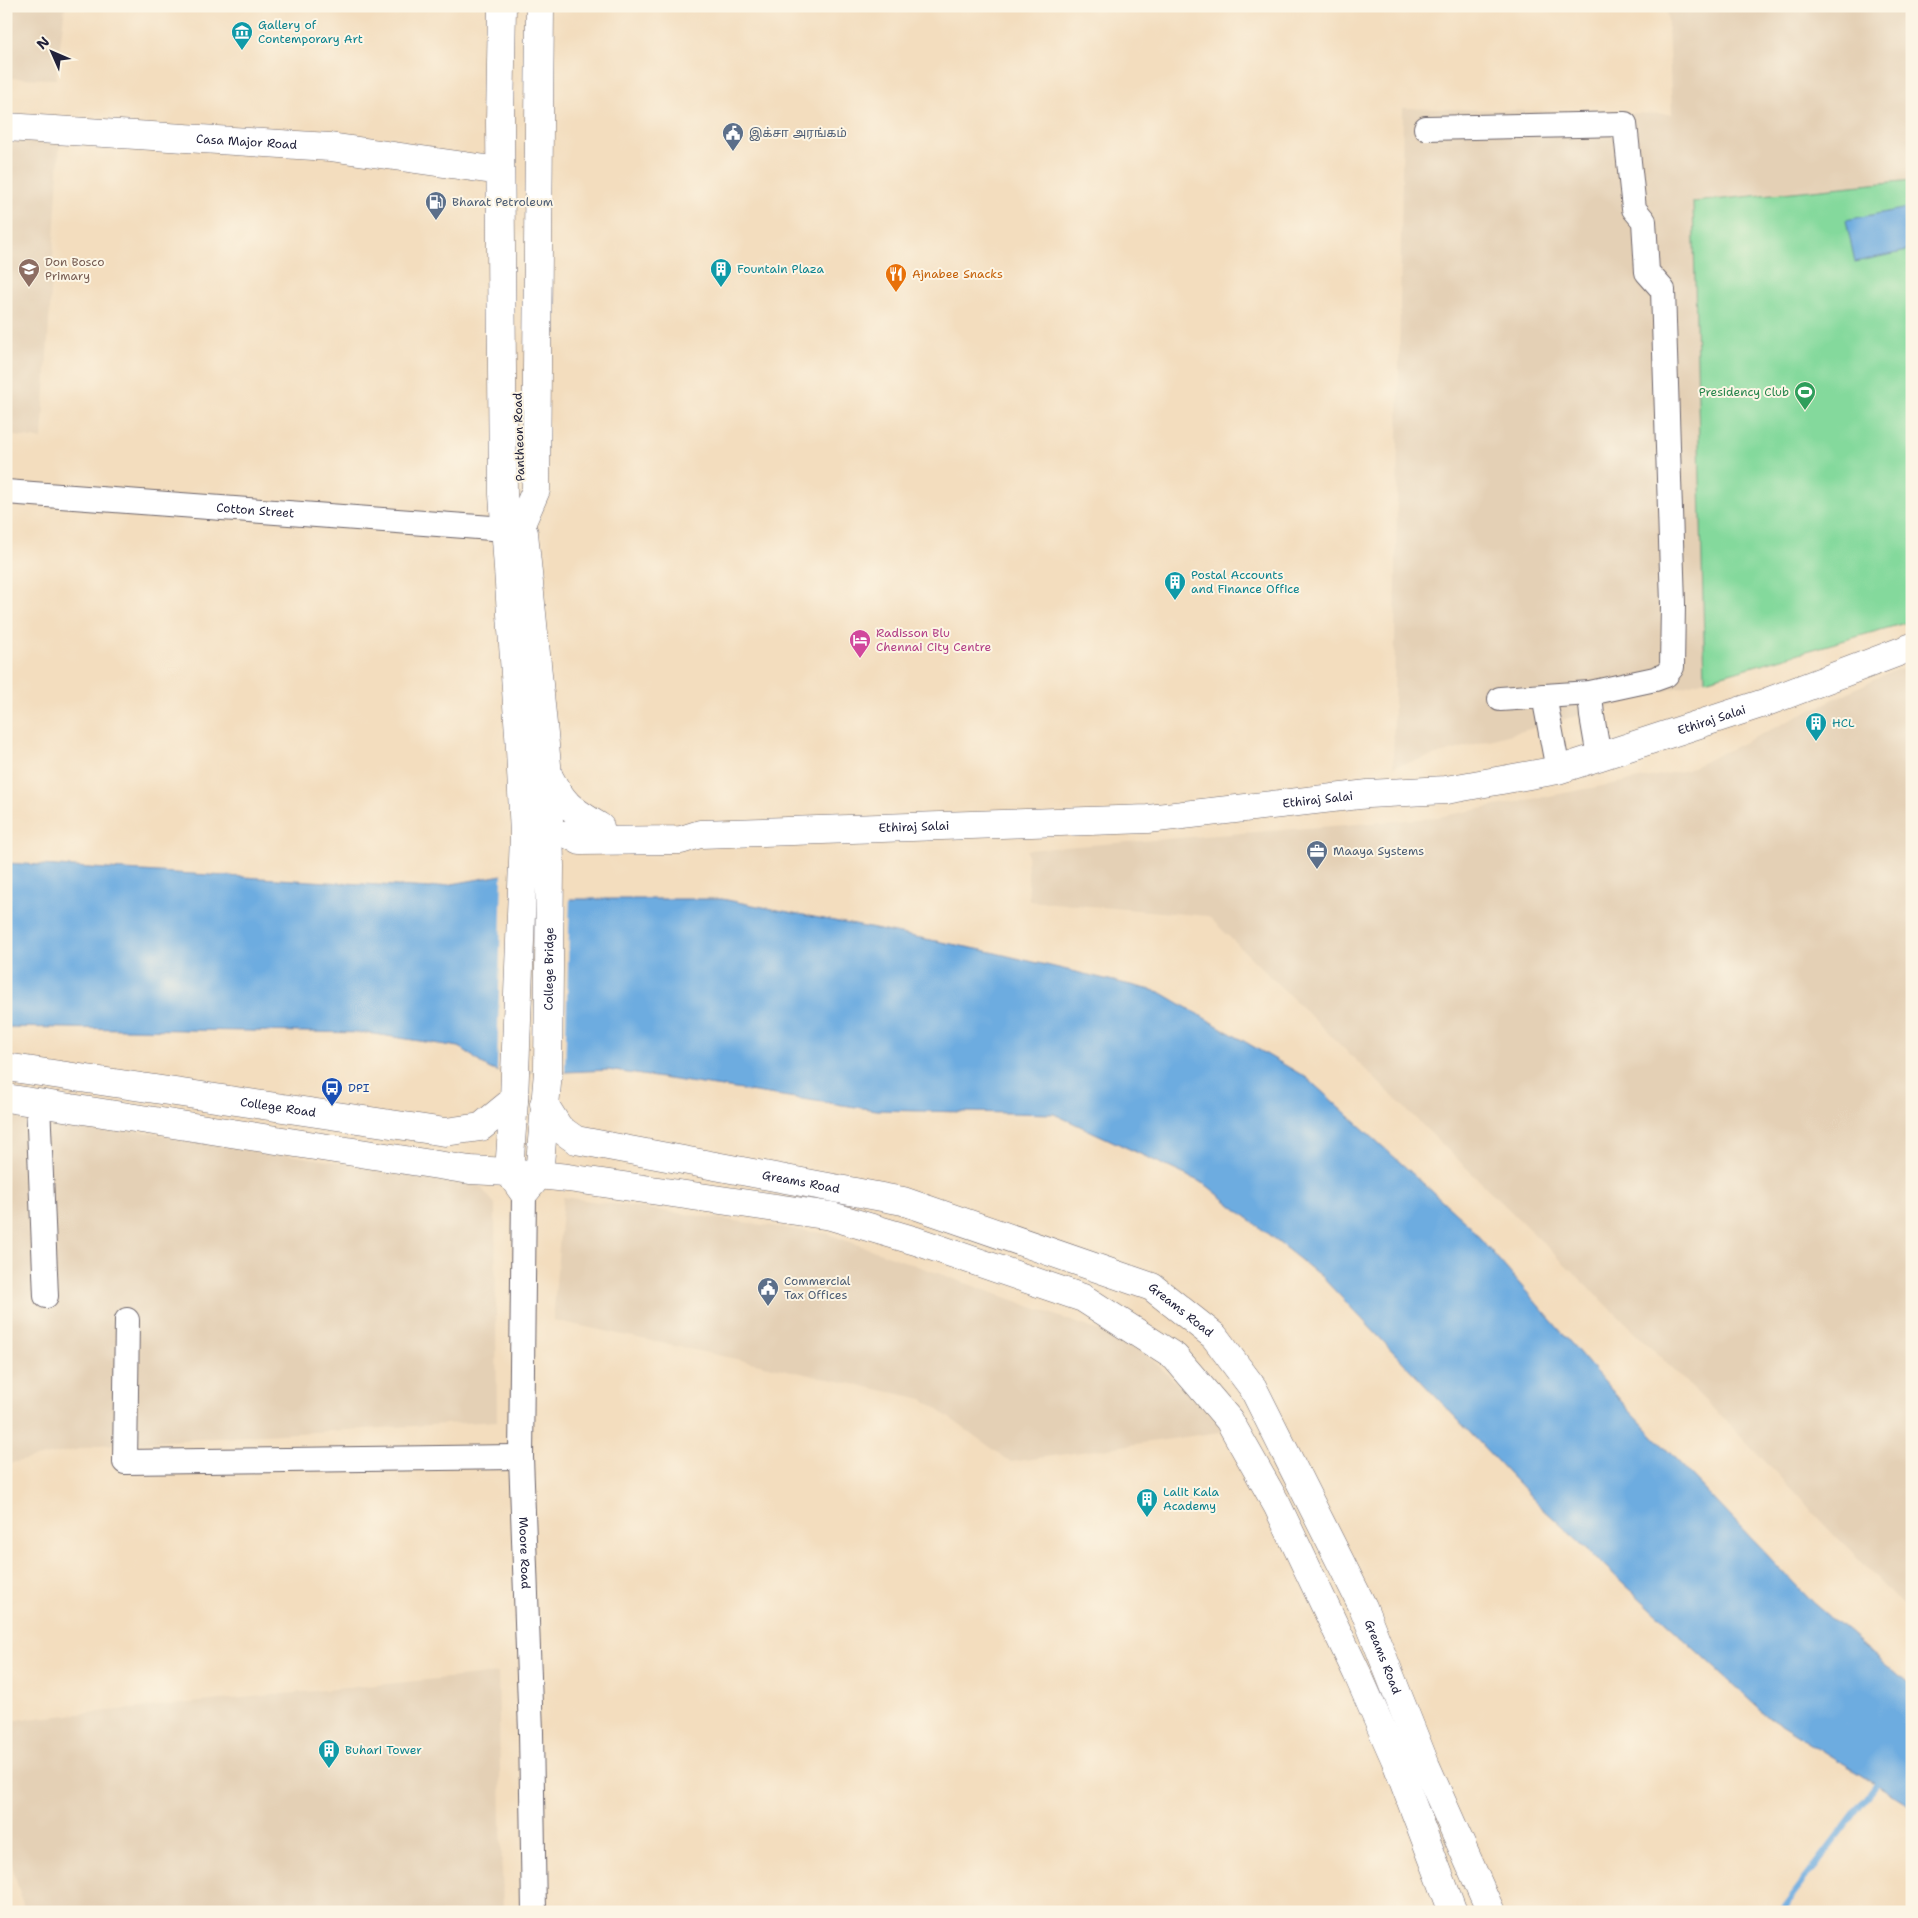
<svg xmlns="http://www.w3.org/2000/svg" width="1918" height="1918" viewBox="0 0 1918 1918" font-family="'Shantell Sans','Noto Sans Tamil',sans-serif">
  <rect width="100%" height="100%" fill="#fcf5e5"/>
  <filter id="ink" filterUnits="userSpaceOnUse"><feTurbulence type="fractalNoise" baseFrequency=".02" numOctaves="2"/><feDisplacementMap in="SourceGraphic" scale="10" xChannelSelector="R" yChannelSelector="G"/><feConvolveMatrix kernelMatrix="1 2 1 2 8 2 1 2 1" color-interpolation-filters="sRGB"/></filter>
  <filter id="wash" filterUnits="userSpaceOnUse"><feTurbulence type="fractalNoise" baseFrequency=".0096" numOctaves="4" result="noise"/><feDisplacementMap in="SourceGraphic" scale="20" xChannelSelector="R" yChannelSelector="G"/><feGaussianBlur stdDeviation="1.12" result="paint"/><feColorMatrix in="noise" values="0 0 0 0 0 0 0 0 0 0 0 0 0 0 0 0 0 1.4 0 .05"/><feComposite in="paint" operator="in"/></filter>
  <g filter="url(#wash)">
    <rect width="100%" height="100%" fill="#f3ddbe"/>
    <!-- built -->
    <g fill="#e4d0b5">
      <path d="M 6,6 L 65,6 L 56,79 L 6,78 Z"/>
      <path d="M 1667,6 L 1912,6 L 1912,180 L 1693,202 L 1705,680 L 1393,767 L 1403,108 L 1672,114 Z"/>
      <path d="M 6,136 L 60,141 L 42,439 L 6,435 Z"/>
      <path d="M 1912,667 L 1912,1616 L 1735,1430 L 1208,916 L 1029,901 L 1027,850 L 1432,818 L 1687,770 L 1890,672 Z"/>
      <path d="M 6,1110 L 479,1185 L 495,1204 L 497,1421 L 100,1445 L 6,1464 Z"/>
      <path d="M 563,1197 L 828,1234 L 1136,1344 L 1227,1431 L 1011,1462 L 923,1399 L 553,1320 Z"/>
      <path d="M 498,1673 L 503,1912 L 25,1912 L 6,1843 L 6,1721 Z"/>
    </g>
    <!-- green -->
    <path fill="#84d99c" stroke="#537e6c" d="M 1912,180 L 1912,621 L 1705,680 L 1693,202 Z"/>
    <!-- water -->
    <g fill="#6dace0" stroke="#48678e">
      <path d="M 1912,207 L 1912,250 L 1855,262 L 1846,220 Z"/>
      <path d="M 6,863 L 430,888 L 502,875 L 570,899 L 722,899 L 987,951 L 1160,992 L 1307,1078 L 1466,1222 L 1628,1409 L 1813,1603 L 1912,1687 L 1912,1807 L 1769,1718 L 1537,1503 L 1322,1277 L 1205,1184 L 1054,1114 L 876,1110 L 608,1070 L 565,1072 L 497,1071 C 483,1069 473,1054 459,1047 L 367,1033 L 6,1027 Z"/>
    </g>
    <!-- pier -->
    <path fill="#f3ddbe" d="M 502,872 L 570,896 L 565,1072 L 497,1071 Z"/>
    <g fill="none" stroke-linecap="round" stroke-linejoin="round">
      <!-- stream -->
      <path stroke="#6dace0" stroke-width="6" d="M 1780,1912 L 1881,1779"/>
    </g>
  </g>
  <g filter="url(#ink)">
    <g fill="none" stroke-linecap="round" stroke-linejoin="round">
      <!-- minor casing -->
      <g stroke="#6b6369" stroke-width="26">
        <g id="minor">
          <path d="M 1426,128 L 1625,124 L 1634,209 L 1644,221 L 1647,272 L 1663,290 L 1673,604 L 1672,667 L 1666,675 L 1655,679 L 1590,693 L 1500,699"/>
          <path id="s1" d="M 6,492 L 505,529"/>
          <path d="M 1590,693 L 1592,716 L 1599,757"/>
          <path d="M 1544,696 L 1558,770"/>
          <path d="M 38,1103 L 46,1296"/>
          <path id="s2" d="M 524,1193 L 521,1457 L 531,1732 L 534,1912"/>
          <path d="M 127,1320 L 125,1462 L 521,1457"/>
        </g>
      </g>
      <!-- major casing -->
      <g stroke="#6b6369" stroke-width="29">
        <g id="major">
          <path id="s3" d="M 6,127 L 330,147 L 486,169"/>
          <path d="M 522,522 L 536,490 L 540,6"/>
          <path d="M 548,775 C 564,806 571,809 600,827"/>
          <path id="s4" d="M 568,834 L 580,841 L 681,840 L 700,834 L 1148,819 L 1368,794 L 1446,790 L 1558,770 L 1764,703 L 1912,647"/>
          <path id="s5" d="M 6,1067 L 445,1132 L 481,1127 L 514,1100 L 524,835 L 520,749 L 503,494 L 500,122 L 502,6"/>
          <path d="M 6,1098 L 470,1170 L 509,1172 L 568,1178 L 831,1216 L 916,1241 L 1083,1298 L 1175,1357 L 1229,1420 L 1277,1505 L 1357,1673 L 1395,1759 L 1453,1912"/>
          <path id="s6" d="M 514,1100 L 509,1172 L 524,1193 L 539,1175 L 548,1072 L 550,866 L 548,775 L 524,533"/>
          <path id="s7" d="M 544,1104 L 559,1128 L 576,1140 L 903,1201 L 1152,1287 L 1214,1336 L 1253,1388 L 1363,1607 L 1426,1766 L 1491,1912"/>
        </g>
      </g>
      <!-- minor -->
      <use href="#minor" stroke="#fff" stroke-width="24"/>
      <!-- major -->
      <use href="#major" stroke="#fff" stroke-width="28"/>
    </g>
  </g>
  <!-- icons -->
  <defs>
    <g id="museum-pin" transform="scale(1.125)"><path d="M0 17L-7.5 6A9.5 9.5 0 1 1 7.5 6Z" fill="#0f9aa8" stroke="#fcf5e5"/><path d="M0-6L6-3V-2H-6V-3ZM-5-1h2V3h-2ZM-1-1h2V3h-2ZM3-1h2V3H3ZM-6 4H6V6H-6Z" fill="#fff"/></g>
    <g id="civic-pin" transform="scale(1.125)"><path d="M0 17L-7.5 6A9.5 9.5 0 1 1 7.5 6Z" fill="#5c6f8a" stroke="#fcf5e5"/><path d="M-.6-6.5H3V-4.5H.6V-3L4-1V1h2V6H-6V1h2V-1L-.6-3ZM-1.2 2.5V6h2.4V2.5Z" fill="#fff"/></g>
    <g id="fuel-pin" transform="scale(1.125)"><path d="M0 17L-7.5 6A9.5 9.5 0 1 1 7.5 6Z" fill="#5c6f8a" stroke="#fcf5e5"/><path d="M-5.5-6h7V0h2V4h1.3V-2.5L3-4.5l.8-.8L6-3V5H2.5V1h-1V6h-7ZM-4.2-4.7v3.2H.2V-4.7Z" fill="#fff"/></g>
    <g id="school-pin" transform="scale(1.125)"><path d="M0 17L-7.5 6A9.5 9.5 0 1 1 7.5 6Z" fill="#8d6e63" stroke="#fcf5e5"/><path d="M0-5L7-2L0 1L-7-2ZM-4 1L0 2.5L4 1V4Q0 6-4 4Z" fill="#fff"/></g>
    <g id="building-pin" transform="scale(1.125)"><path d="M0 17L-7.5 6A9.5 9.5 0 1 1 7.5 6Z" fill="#0f9aa8" stroke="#fcf5e5"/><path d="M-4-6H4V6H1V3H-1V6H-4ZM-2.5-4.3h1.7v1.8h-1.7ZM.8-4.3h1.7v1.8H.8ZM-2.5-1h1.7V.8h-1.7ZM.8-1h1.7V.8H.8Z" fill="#fff"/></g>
    <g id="restaurant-pin" transform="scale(1.125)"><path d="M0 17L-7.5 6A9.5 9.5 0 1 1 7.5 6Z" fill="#e8710a" stroke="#fcf5e5"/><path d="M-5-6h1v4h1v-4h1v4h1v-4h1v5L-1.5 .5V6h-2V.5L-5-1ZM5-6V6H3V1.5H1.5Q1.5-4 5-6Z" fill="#fff"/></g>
    <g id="stadium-pin" transform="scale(1.125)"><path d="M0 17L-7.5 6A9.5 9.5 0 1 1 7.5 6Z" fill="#2e9e5b" stroke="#fcf5e5"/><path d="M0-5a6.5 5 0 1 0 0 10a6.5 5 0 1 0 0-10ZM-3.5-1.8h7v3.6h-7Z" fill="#fff"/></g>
    <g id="hotel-pin" transform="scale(1.125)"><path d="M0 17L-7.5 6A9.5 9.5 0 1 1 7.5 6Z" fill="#d1479c" stroke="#fcf5e5"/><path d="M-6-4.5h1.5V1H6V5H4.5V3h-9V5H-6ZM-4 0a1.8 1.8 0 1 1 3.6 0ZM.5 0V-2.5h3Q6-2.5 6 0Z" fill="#fff"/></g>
    <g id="office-pin" transform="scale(1.125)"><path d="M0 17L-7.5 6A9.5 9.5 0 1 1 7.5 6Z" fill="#5c6f8a" stroke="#fcf5e5"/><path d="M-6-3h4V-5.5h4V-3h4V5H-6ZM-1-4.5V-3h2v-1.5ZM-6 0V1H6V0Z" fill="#fff"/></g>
    <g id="bus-pin" transform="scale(1.125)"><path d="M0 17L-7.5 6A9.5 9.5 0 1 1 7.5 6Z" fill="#1a4fb4" stroke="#fcf5e5"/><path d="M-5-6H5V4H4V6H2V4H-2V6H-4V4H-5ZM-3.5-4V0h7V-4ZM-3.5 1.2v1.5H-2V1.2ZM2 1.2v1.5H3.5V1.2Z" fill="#fff"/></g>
  </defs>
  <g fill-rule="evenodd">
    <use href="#museum-pin" x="242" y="32"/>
    <use href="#civic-pin" x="733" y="133"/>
    <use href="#fuel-pin" x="436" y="202"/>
    <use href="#school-pin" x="29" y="269"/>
    <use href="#building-pin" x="721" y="269"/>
    <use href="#restaurant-pin" x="896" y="274"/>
    <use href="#stadium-pin" x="1805" y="392"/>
    <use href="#building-pin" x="1175" y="582"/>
    <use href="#hotel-pin" x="860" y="640"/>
    <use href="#building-pin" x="1816" y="723"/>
    <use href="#office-pin" x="1317" y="851"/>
    <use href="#bus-pin" x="332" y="1088"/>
    <use href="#civic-pin" x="768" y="1288"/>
    <use href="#building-pin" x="1147" y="1499"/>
    <use href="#building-pin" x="329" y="1750"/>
  </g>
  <g text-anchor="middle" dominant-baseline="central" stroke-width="4" stroke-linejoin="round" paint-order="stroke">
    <!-- culture labels -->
    <g font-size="12" fill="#0d838f" stroke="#fcf5e5" text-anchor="start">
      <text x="258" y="25">Gallery of<tspan x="258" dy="14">Contemporary Art</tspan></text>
      <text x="737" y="269">Fountain Plaza</text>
      <text x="1191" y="575">Postal Accounts<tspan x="1191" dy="14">and Finance Office</tspan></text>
      <text x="1832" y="723">HCL</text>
      <text x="1163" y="1492">Lalit Kala<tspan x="1163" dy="14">Academy</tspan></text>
      <text x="345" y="1750">Buhari Tower</text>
    </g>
    <!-- service labels -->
    <g font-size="12" fill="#4e5e75" stroke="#fcf5e5" text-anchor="start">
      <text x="749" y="133">இக்சா அரங்கம்</text>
      <text x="452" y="202">Bharat Petroleum</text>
      <text x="1333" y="851">Maaya Systems</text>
      <text x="784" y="1281">Commercial<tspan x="784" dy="14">Tax Offices</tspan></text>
    </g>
    <!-- street labels -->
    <g font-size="12" fill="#22223b" stroke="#fcf5e5">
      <text stroke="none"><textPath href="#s3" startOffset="241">Casa Major Road</textPath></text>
      <text transform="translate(519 437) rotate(-92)">Pantheon Road</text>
      <text stroke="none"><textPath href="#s1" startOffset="250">Cotton Street</textPath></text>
      <text stroke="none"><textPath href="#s4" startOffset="1158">Ethiraj Salai</textPath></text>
      <text stroke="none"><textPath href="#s4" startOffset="754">Ethiraj Salai</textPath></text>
      <text stroke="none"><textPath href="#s4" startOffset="349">Ethiraj Salai</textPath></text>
      <text stroke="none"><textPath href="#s6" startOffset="328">College Bridge</textPath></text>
      <text stroke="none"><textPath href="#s5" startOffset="275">College Road</textPath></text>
      <text stroke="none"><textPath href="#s7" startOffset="278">Greams Road</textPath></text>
      <text stroke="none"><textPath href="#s7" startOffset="682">Greams Road</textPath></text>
      <text stroke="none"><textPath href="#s2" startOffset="360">Moore Road</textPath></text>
      <text stroke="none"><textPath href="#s7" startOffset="1088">Greams Road</textPath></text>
    </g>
    <!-- education labels -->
    <g font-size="12" fill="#785e54" stroke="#fcf5e5" text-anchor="start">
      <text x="45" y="262">Don Bosco<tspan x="45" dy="14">Primary</tspan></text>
    </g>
    <!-- food labels -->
    <g font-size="12" fill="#c56008" stroke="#fcf5e5" text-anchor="start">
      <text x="912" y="274">Ajnabee Snacks</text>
    </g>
    <!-- leisure labels -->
    <g font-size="12" fill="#27864d" stroke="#fcf5e5" text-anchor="end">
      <text x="1789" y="392">Presidency Club</text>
    </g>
    <!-- hotel labels -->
    <g font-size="12" fill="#b23c85" stroke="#fcf5e5" text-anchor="start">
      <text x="876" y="633">Radisson Blu<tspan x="876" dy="14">Chennai City Centre</tspan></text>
    </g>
    <!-- transit labels -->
    <g font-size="12" fill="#164399" stroke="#fcf5e5" text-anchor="start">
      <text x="348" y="1088">DPI</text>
    </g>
  </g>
  <!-- margin -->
  <rect width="1918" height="1918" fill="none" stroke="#fcf5e5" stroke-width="25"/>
  <!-- north arrow -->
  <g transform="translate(52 52) rotate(315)" stroke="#fcf5e5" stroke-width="4" paint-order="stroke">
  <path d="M0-4L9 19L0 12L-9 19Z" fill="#22223b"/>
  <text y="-8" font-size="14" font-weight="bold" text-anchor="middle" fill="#22223b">N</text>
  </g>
</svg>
